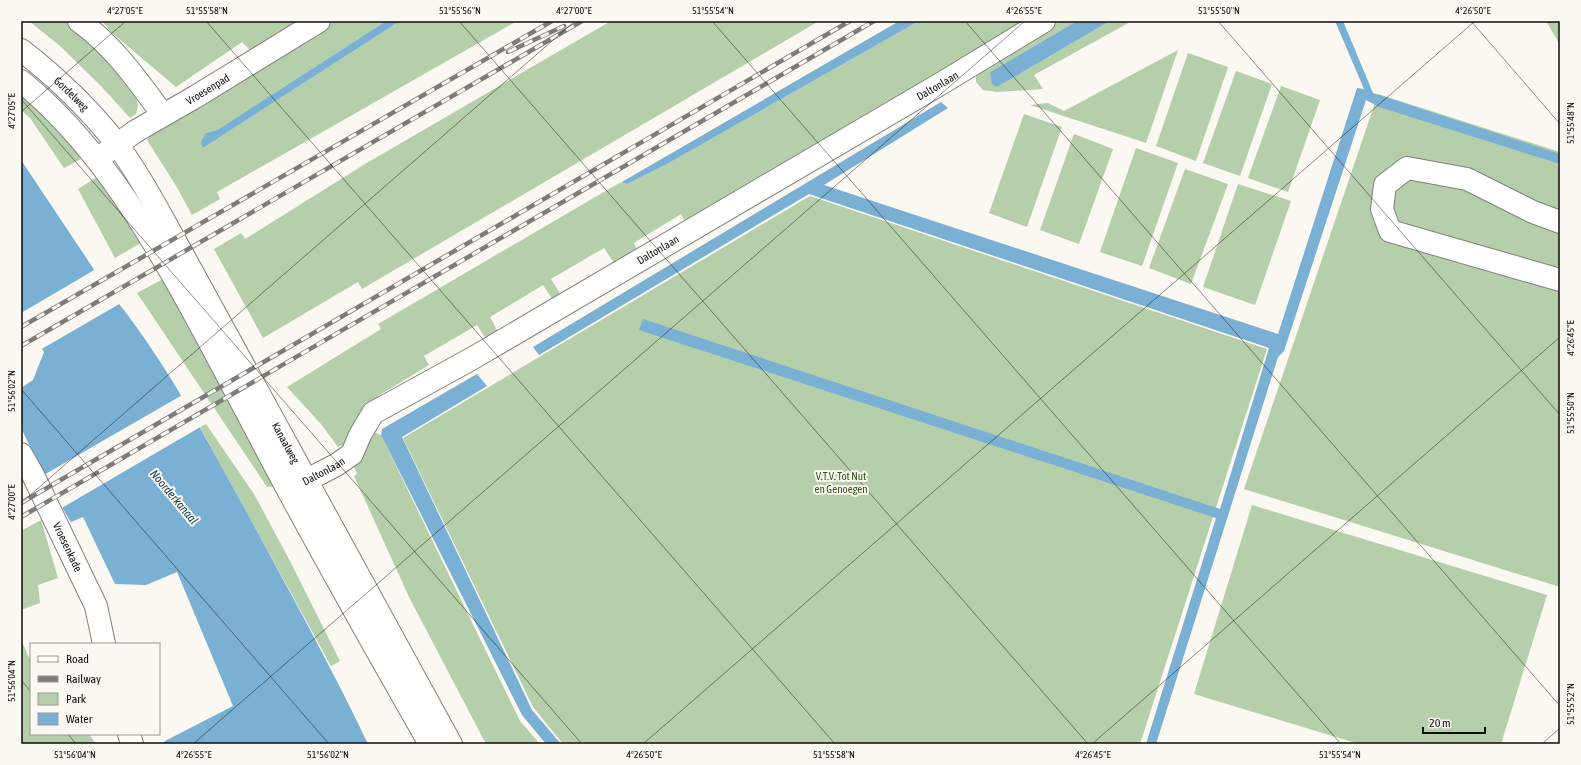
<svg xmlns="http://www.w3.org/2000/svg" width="1581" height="765" viewBox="0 0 1581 765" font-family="'Asap Condensed',sans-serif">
  <rect width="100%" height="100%" fill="#fbf7f1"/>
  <!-- green -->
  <g fill="#b4cfa9">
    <path d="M 29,21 L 68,21 L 94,44 L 133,88 L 138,105 L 136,114 L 130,118 L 101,86 L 60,46 Z"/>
    <path d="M 102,21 L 308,21 L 254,54 L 242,42 L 176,87 L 111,32 Z"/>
    <path d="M 334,21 L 386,21 L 217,130 L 206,133 L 203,148 L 400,21 L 517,21 L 217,192 L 220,199 L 192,215 L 175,184 L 147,140 L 153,132 Z"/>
    <path d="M 611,21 L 819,21 L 362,289 L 358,282 L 263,338 L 214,249 L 241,233 L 245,239 L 365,164 Z"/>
    <path d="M 919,21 L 1026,21 L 685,221 L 681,214 L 634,243 L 637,249 L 614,263 L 604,248 L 551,279 L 561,295 L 553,300 L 543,285 L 490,317 L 498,332 L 486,339 L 477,325 L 424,356 L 429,365 L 378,396 L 381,401 L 344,448 L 342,445 L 338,447 L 321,424 L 287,387 L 381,329 L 378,324 L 621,182 L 627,184 L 667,164 Z"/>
    <path d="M 1060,21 L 1077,21 L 990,72 L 997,87 L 1110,21 L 1132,21 L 1034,75 L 1043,89 L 997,92 L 983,90 L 976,82 L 976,70 Z"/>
    <path d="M 1546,21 L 1560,21 L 1560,45 Z"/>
    <path d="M 1178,50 L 1146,143 L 1030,105 L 1048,103 L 1064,111 Z"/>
    <path d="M 1188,53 L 1228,67 L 1196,161 L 1156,146 Z"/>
    <path d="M 1236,71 L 1272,84 L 1240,176 L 1203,163 Z"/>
    <path d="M 1281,86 L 1320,100 L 1288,192 L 1248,178 Z"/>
    <path d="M 21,87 L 85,157 L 64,168 L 30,118 L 21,110 Z"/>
    <path d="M 1378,94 L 1560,152 L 1560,587 L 1244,489 Z"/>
    <path d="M 1024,114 L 1062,127 L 1027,227 L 989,213 Z"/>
    <path d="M 1074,134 L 1113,149 L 1079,244 L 1040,230 Z"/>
    <path d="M 1136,148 L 1178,163 L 1142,266 L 1100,252 Z"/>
    <path d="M 1185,169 L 1228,184 L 1191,284 L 1149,268 Z"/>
    <path d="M 100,175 L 144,241 L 115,258 L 78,189 Z"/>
    <path d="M 1238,184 L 1291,201 L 1255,305 L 1203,287 Z"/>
    <path d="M 810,196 L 1267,349 L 1140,744 L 563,744 L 533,707 L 403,438 Z"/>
    <path d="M 163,279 L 278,486 L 267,487 L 137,293 Z"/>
    <path d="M 206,424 L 254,494 L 290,561 L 340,661 L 331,666 L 200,427 Z"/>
    <path d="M 371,431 L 381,435 L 520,721 L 540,744 L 486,744 L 485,742 L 409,597 L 354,476 L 357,474 L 353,464 Z"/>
    <path d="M 1252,505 L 1547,595 L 1501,744 L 1359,744 L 1194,694 Z"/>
    <path d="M 41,520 L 58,578 L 38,585 L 40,603 L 21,610 L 21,531 Z"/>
    <path d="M 21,640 L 31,662 L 31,734 L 89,734 L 96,744 L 21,744 Z"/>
  </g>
  <!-- water -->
  <g fill="#79b0d4">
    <path d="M 386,21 L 400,21 L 203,148 L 201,142 L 206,133 L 217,130 Z"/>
    <path d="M 899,21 L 919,21 L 667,164 L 627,184 L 621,182 Z"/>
    <path d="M 1077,21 L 1110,21 L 997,87 L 992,84 L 990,72 Z"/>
    <path d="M 1335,21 L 1343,21 L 1373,93 L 1560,154 L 1560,164 L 1379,107 L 1366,100 L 1284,351 L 1278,357 L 1156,744 L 1146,744 L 1216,518 L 639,330 L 643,319 L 1220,509 L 1269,348 L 809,194 L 539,355 L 533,347 L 941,102 L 948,108 L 824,185 L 1278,334 L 1357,88 L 1364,89 Z"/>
    <path d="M 21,160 L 107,289 C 163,356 203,433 245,509 C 287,587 330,664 368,744 L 163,744 L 165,741 L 233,706 L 177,572 L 146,585 L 115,584 L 83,517 L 71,522 L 52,491 L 21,428 L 21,388 L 33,380 L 44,352 L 21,313 Z"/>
    <path d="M 477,374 L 487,386 L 402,437 L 532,710 L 561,744 L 546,744 L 522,715 L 381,435 L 382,429 Z"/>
  </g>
  <!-- pier -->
  <g fill="#fbf7f1">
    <path d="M 895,21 L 899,21 L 620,183 L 620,181 Z"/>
    <path d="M 96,269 L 121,303 L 40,350 L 21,317 L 21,313 Z"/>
    <path d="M 184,394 L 202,426 L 60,509 L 42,476 Z"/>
  </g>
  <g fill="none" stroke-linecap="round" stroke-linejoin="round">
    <!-- minor casing -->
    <g stroke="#83807a" stroke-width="24">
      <g id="minor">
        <path d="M 79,21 C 114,46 138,81 163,115"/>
        <path id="s1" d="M 97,159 L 136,131 L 195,97 L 319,21"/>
        <path d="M 1560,222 L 1533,212 L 1467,179 L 1407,168 L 1385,185 L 1382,209 L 1390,231 L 1560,280"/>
        <path id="s2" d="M 21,454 L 33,475 L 96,606 L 104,644"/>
        <path id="s3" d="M 290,489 L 336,465 L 352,454 L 360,435 L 373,413 L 473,358 L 942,83 L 1044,21"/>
        <path d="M 129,734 L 132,744"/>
      </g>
    </g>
    <!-- secondary casing -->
    <g stroke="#83807a" stroke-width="24">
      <g id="secondary">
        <path id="s4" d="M 21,50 C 53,74 94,113 118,146 C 137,171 152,199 167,226 L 451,744"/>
        <path d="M 21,81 C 92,139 140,217 184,295 C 220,360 253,425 288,490 C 334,575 382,660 430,744"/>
      </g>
    </g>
    <!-- minor -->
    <use href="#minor" stroke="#fff" stroke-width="22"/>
    <!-- secondary -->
    <use href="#secondary" stroke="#fff" stroke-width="22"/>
    <!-- rail casing -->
    <g stroke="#7e7c78" stroke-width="4.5">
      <g id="rail">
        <path d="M 508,52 L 564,26"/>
        <path d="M 21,327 L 552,21"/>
        <path d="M 21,346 L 582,21"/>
        <path d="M 21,503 L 850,21"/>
        <path d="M 21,517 L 874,21"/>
      </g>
    </g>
    <!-- rail -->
    <use href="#rail" stroke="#fbf7f1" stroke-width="3" stroke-dasharray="9" stroke-linecap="butt"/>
  </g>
  <!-- ticks -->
  <path fill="none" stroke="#0d0c0a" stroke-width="1" stroke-opacity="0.45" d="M 206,21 L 835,744M 459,21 L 1088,744M 712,21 L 1341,744M 965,21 L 1560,706M 1218,21 L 1560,415M 1471,21 L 1560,124M 21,99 L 582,744M 21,112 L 126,21M 21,389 L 329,744M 21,503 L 575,21M 21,680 L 31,692M 68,734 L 76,744M 193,744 L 1025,21M 643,744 L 1475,21M 1092,744 L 1560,337M 1542,744 L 1560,728"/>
  <g text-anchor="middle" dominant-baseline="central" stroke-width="4" stroke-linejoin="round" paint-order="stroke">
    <!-- street labels -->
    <g font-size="11" fill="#0d0c0a" stroke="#fbf7f1">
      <text stroke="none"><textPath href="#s3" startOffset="770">Daltonlaan</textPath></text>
      <text stroke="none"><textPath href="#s1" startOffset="131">Vroesenpad</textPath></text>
      <text stroke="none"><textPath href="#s4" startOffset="67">Gordelweg</textPath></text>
      <text stroke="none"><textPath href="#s3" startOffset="446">Daltonlaan</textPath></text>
      <text stroke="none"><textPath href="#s4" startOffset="478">Kanaalweg</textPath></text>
      <text stroke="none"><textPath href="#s3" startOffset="38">Daltonlaan</textPath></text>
      <text stroke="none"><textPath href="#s2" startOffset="104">Vroesenkade</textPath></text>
    </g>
    <!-- park labels -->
    <g font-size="11" fill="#2d5713" stroke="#fbf7f1">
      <text x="841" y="476">V.T.V. Tot Nut<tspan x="841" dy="13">en Genoegen</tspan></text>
    </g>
    <!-- water labels -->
    <g font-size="12" font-style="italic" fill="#19465f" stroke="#fbf7f1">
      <text transform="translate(174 497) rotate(50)">Noorderkanaal</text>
    </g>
  </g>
  <!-- border -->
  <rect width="1581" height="765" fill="none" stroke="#fbf7f1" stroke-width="44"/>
  <!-- legend -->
  <rect x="30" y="643" width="130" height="92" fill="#fbf7f1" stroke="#9c9995"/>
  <rect x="38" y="656" width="20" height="6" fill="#ffffff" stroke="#9c9995"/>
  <text x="66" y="663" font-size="12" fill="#0d0c0a">Road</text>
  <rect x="38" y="676" width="20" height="6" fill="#7e7c78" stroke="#9c9995"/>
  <text x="66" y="683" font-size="12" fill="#0d0c0a">Railway</text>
  <rect x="38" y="693" width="20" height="12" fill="#b4cfa9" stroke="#9c9995"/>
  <text x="66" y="703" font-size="12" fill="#0d0c0a">Park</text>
  <rect x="38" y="713" width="20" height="12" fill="#79b0d4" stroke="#9c9995"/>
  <text x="66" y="723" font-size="12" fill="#0d0c0a">Water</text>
  <!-- scale -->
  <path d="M1423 727v6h62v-6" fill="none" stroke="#0d0c0a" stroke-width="2"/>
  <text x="1429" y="727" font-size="12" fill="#0d0c0a" stroke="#fbf7f1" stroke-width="3" paint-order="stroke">20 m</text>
  <rect x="22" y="22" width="1537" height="721" fill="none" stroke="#0d0c0a" stroke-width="1.5"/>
  <g font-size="10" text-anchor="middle" fill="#0d0c0a">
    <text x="125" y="14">4°27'05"E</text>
    <text x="207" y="14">51°55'58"N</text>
    <text x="460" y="14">51°55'56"N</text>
    <text x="574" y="14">4°27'00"E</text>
    <text x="713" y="14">51°55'54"N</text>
    <text x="1024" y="14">4°26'55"E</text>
    <text x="1219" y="14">51°55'50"N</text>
    <text x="1473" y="14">4°26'50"E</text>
    <text transform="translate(11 111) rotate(-90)" y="4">4°27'05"E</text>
    <text transform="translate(1570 123) rotate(-90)" y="4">51°55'48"N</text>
    <text transform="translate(1570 338) rotate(-90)" y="4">4°26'45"E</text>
    <text transform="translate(11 391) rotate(-90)" y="4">51°56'02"N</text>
    <text transform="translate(1570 413) rotate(-90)" y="4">51°55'50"N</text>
    <text transform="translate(11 502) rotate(-90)" y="4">4°27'00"E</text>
    <text transform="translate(11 681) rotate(-90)" y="4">51°56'04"N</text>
    <text transform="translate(1570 704) rotate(-90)" y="4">51°55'52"N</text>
    <text x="75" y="758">51°56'04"N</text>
    <text x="194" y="758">4°26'55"E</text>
    <text x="328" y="758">51°56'02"N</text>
    <text x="644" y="758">4°26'50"E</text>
    <text x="834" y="758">51°55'58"N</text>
    <text x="1093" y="758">4°26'45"E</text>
    <text x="1340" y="758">51°55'54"N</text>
  </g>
</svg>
